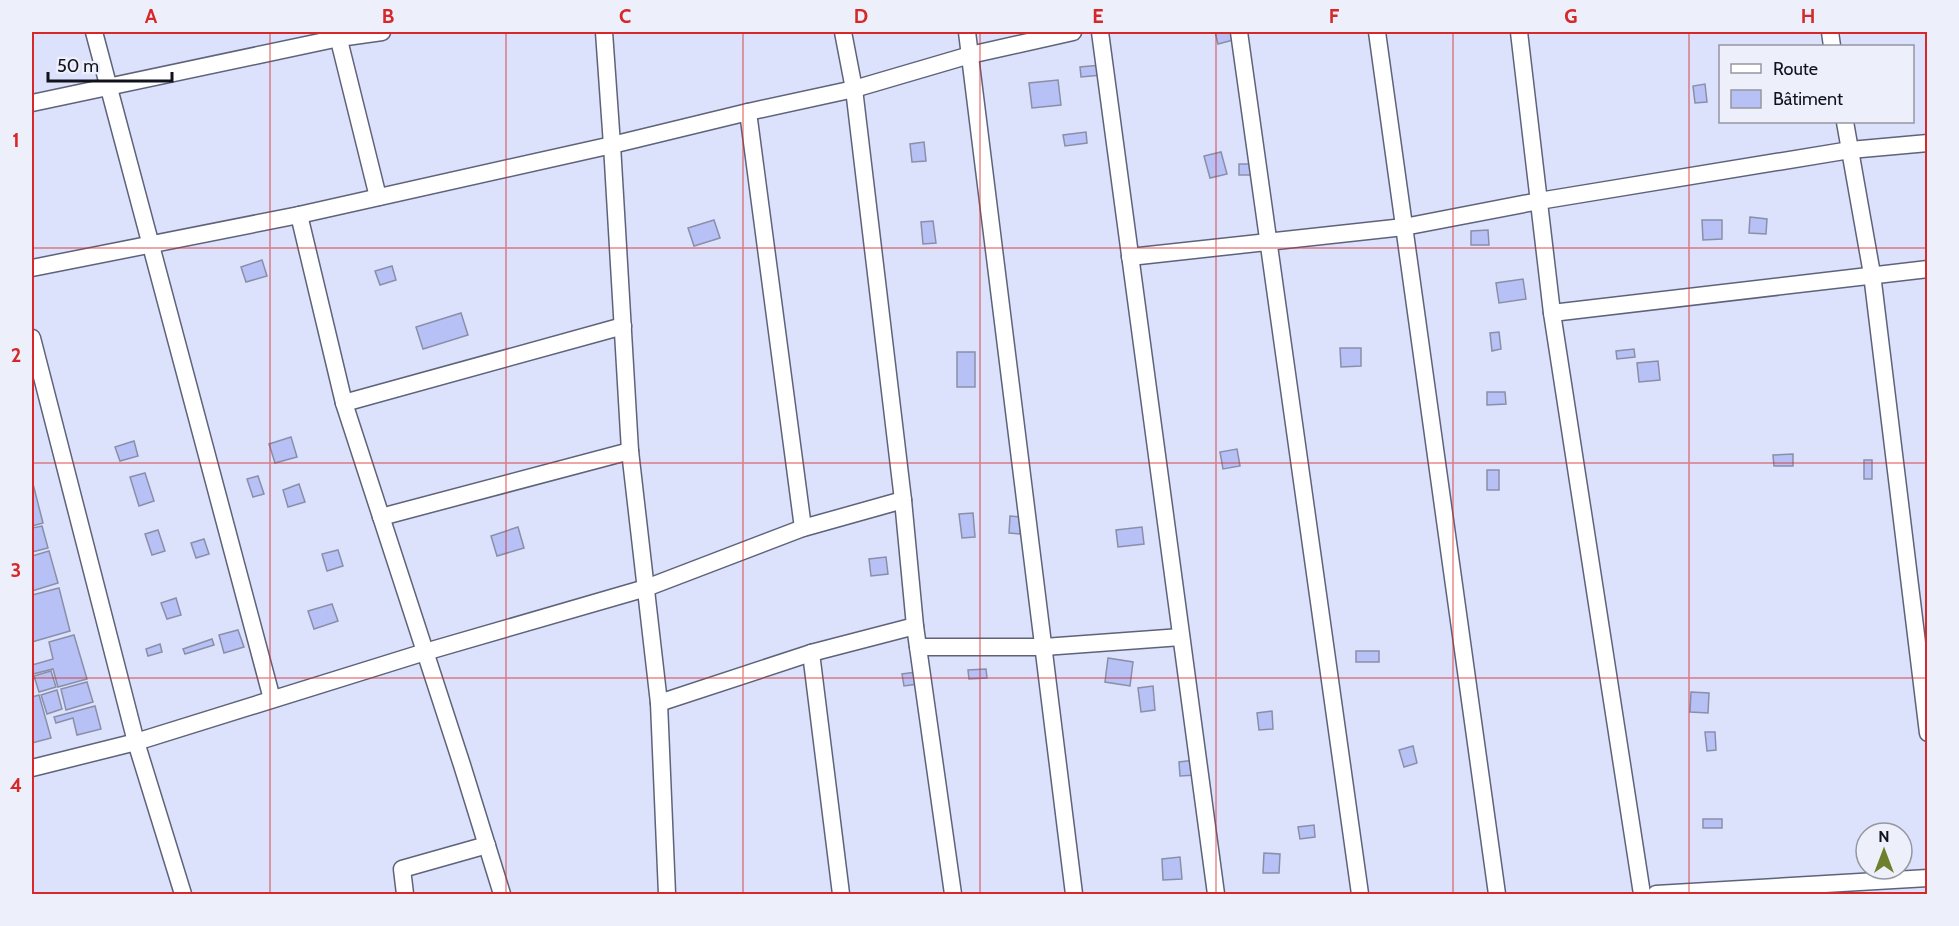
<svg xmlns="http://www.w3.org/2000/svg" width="1959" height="926" viewBox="0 0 1959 926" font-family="Cabin,sans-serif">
  <rect width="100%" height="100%" fill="#dce1fc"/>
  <!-- building -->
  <g fill="#b7c1f6" stroke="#8a8fa8" stroke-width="1.5">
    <path d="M 1215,32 L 1235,32 L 1237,39 L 1218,44 Z"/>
    <path d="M 1101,65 L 1102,75 L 1081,77 L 1080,67 Z"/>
    <path d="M 1058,80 L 1061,105 L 1032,108 L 1029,83 Z"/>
    <path d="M 1705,84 L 1707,102 L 1695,103 L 1693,86 Z"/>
    <path d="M 1086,132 L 1087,143 L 1065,146 L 1063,135 Z"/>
    <path d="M 924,142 L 926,161 L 912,162 L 910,144 Z"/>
    <path d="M 1221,152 L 1227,174 L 1210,178 L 1204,156 Z"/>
    <rect x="1239" y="164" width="14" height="11"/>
    <path d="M 1750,217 L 1767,219 L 1766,234 L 1749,233 Z"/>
    <path d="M 714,220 L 720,238 L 694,246 L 688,228 Z"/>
    <path d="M 1702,220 L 1722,220 L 1722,239 L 1703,240 Z"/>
    <path d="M 933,221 L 936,243 L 923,244 L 921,222 Z"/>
    <path d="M 1488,230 L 1489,245 L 1471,245 L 1471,231 Z"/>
    <path d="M 262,260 L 267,276 L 246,282 L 241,267 Z"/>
    <path d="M 392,266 L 396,280 L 380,285 L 375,271 Z"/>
    <path d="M 1523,279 L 1526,299 L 1499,303 L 1496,283 Z"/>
    <path d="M 461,313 L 468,335 L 423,349 L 416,327 Z"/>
    <path d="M 1499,332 L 1501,349 L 1492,351 L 1490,333 Z"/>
    <path d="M 1340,348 L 1361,348 L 1361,366 L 1341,367 Z"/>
    <path d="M 1634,349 L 1635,357 L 1617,359 L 1616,351 Z"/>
    <rect x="957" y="352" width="18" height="35"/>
    <path d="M 1658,361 L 1660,380 L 1639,382 L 1637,363 Z"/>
    <path d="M 1487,392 L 1505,392 L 1506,404 L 1487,405 Z"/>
    <path d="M 291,437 L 297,457 L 275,463 L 269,444 Z"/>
    <path d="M 134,441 L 138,456 L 120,461 L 115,447 Z"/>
    <path d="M 1237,449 L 1240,466 L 1223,469 L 1220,452 Z"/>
    <path d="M 1793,454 L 1793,466 L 1774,466 L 1773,455 Z"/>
    <rect x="1864" y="460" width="8" height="19"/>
    <rect x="1487" y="470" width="12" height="20"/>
    <path d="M 145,473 L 154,501 L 139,506 L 130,477 Z"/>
    <path d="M 258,476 L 264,494 L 253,497 L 247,479 Z"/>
    <path d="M 32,480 L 43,523 L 32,526 Z"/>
    <path d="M 299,484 L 305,502 L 288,507 L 283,490 Z"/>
    <path d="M 973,513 L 975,537 L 962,538 L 959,514 Z"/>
    <path d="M 1010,516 L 1021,517 L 1020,534 L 1009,533 Z"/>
    <path d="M 42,526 L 48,548 L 32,552 L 32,528 Z"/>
    <path d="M 518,527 L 524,548 L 497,556 L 491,536 Z"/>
    <path d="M 1142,527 L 1144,544 L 1118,547 L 1116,530 Z"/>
    <path d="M 158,530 L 165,551 L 152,555 L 145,534 Z"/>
    <path d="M 204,539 L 209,554 L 196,558 L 191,543 Z"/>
    <path d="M 338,550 L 343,566 L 327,571 L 322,554 Z"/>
    <path d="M 49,551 L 58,583 L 32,591 L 32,556 Z"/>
    <path d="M 886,557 L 888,574 L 871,576 L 869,559 Z"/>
    <path d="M 59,588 L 70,631 L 32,642 L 32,595 Z"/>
    <path d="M 176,598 L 181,615 L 167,619 L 161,603 Z"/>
    <path d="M 332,604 L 338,621 L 314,629 L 308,611 Z"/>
    <path d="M 238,630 L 244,647 L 224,653 L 219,635 Z"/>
    <path d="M 74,635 L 87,679 L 58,687 L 53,669 L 33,674 L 32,665 L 53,659 L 49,642 Z"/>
    <path d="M 212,639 L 214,645 L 185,654 L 183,649 Z"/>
    <path d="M 160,644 L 162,652 L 148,656 L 146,649 Z"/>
    <rect x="1356" y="651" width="23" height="11"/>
    <path d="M 1108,658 L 1133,662 L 1130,686 L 1105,682 Z"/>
    <path d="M 986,669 L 987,678 L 969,679 L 968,670 Z"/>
    <path d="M 51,671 L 56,687 L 39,692 L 34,676 Z"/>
    <path d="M 916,672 L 918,684 L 904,686 L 902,674 Z"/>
    <path d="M 87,682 L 93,702 L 66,710 L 61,689 Z"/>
    <path d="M 1153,686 L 1155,710 L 1141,712 L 1138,688 Z"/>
    <path d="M 57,690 L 62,709 L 47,714 L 41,695 Z"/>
    <path d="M 1691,692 L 1709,693 L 1708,713 L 1690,712 Z"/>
    <path d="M 39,695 L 51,738 L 32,743 L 32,697 Z"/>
    <path d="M 95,706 L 101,729 L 77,735 L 73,718 L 56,723 L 54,717 Z"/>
    <path d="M 1272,711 L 1273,729 L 1259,730 L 1257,713 Z"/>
    <path d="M 1705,732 L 1715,732 L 1716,750 L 1707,751 Z"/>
    <path d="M 1413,746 L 1417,763 L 1404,767 L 1399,750 Z"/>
    <path d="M 1195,760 L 1196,775 L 1180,776 L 1179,762 Z"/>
    <rect x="1703" y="819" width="19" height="9"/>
    <path d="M 1314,825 L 1315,837 L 1300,839 L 1298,827 Z"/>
    <path d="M 1264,853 L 1280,854 L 1279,873 L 1263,873 Z"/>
    <path d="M 1180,857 L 1182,879 L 1163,880 L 1162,859 Z"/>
  </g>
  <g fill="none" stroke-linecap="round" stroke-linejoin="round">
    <!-- minor casing -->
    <g stroke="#5e637a" stroke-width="19">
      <g id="minor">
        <path d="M 94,32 L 272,699"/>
        <path d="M 337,32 L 378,197"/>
        <path d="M 604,32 L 612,145 L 630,451 L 659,703 L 667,894"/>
        <path d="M 843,32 L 854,89 L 903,500 L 915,626 L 953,894"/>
        <path d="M 967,32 L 1074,894"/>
        <path d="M 1100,32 L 1216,894"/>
        <path d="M 1239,32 L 1360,894"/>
        <path d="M 1377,32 L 1497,894"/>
        <path d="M 1519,32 L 1552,313 L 1642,894"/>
        <path d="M 1830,32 L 1832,46"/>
        <path d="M 32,103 L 339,38 L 382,32"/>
        <path d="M 748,112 L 803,528"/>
        <path d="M 1845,122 L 1872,274 L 1928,733"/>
        <path d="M 299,215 L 344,403 L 462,765 L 502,894"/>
        <path d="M 1130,257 L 1404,227 L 1539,201 L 1850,150 L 1928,143"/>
        <path d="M 32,268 L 299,215 L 612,145 L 748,112 L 854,89 L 970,55 L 1073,32"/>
        <path d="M 1552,313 L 1928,269"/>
        <path d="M 32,338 L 136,742 L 183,894"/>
        <path d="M 344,403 L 623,326"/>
        <path d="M 381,517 L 630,451"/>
        <path d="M 918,647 L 1044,647 L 1181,637"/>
        <path d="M 811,653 L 841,894"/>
        <path d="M 659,703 L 811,653 L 915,626"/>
        <path d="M 32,768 L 136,742 L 425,652 L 646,588 L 803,528 L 903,500"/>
        <path d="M 405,894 L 402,869 L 487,845"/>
        <path d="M 1656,894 L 1928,878"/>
      </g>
    </g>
    <!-- minor -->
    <use href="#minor" stroke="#fff" stroke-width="16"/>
  </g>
  <!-- grid -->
  <path fill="none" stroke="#d62828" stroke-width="1.5" stroke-opacity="0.55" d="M 270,32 L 270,894M 506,32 L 506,894M 743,32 L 743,894M 980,32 L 980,894M 1216,32 L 1216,894M 1453,32 L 1453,894M 1689,32 L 1689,894M 32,248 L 1928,248M 32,463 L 1928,463M 32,678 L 1928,678"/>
  <!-- border -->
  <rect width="1959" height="926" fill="none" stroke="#edeffa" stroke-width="66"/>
  <!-- legend -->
  <rect x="1719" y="45" width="195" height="78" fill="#edeffa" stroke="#9597a1" stroke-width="1.5"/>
  <rect x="1731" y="64" width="30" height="9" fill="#ffffff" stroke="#9597a1" stroke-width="1.5"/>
  <text x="1773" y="75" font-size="18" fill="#11121b">Route</text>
  <rect x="1731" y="90" width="30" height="18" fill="#b7c1f6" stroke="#9597a1" stroke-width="1.5"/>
  <text x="1773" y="105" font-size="18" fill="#11121b">Bâtiment</text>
  <!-- north arrow -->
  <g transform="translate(1884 851)"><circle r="28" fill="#edeffa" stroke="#9597a1" stroke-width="1.5"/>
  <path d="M0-4.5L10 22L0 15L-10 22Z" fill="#707f2c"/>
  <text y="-9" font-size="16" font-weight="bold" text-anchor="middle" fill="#11121b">N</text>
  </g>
  <!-- scale -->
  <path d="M48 72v9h124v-9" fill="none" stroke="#11121b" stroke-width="3"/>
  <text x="57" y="72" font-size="18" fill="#11121b" stroke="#edeffa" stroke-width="4.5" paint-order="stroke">50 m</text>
  <rect x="33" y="33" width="1893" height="860" fill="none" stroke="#d62828" stroke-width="2"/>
  <g font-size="20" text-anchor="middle" font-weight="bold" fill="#d62828">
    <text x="151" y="23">A</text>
    <text x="388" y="23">B</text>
    <text x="625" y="23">C</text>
    <text x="861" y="23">D</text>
    <text x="1098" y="23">E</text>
    <text x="1334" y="23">F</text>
    <text x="1571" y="23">G</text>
    <text x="1808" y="23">H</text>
    <text x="16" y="147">1</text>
    <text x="16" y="362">2</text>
    <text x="16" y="577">3</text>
    <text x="16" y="792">4</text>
  </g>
</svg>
